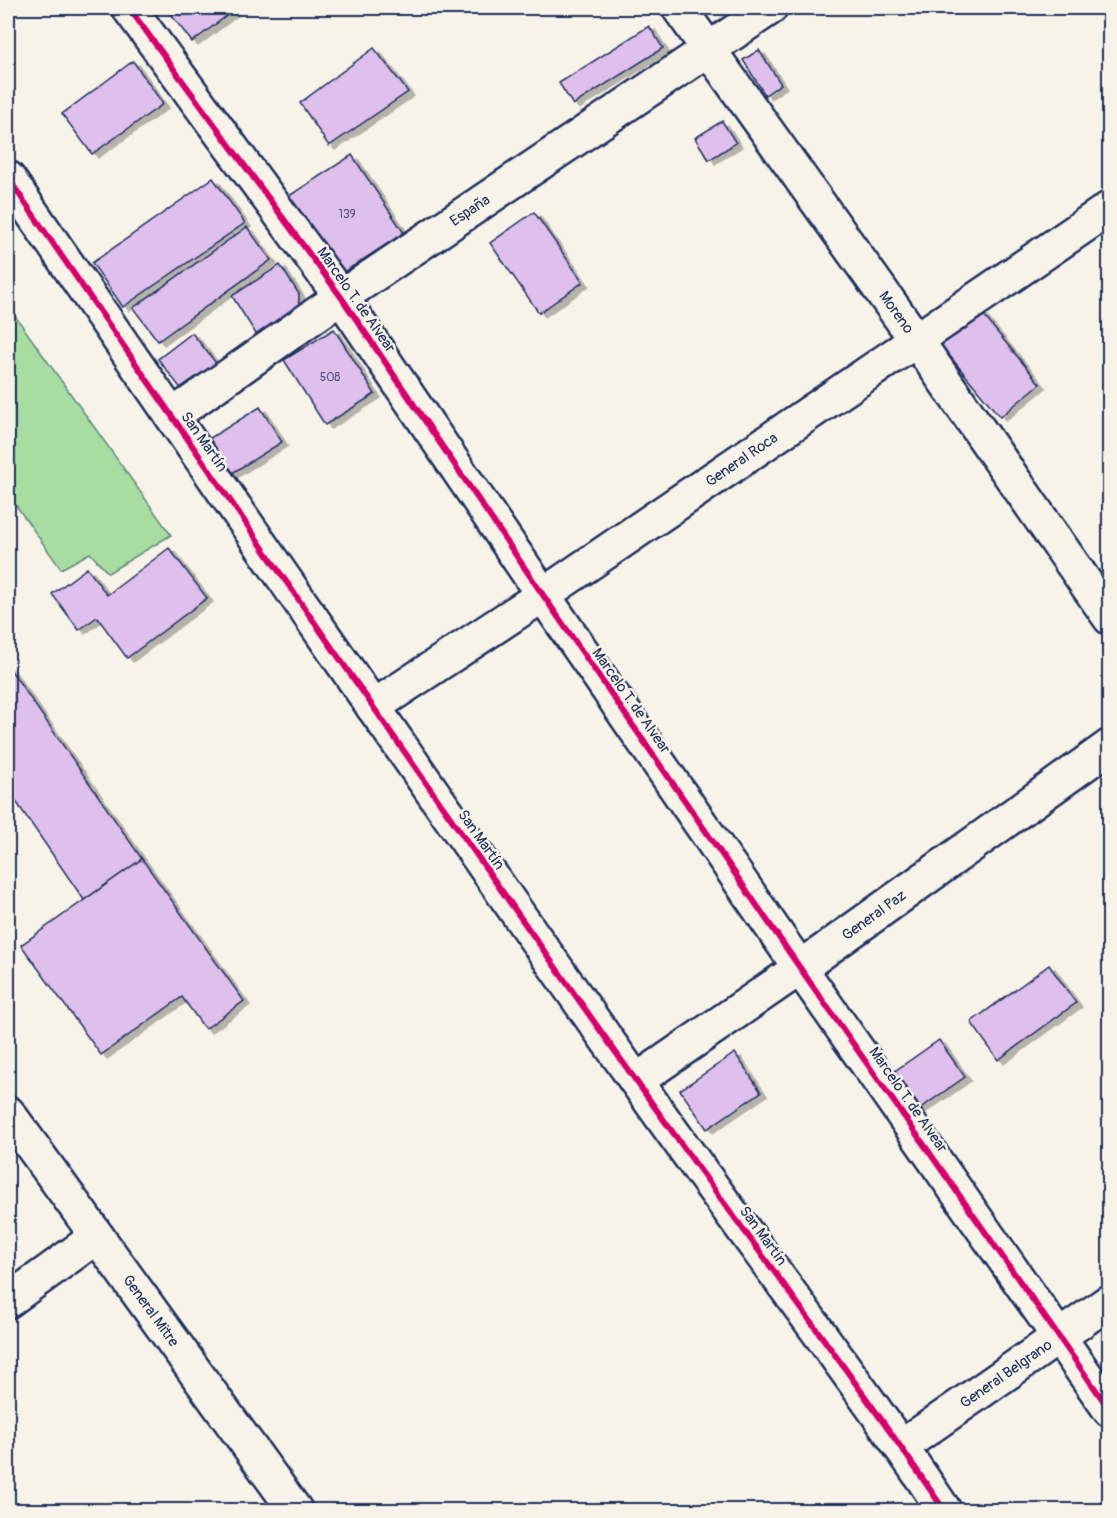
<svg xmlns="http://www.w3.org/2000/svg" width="1117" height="1518" viewBox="0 0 1117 1518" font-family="Pangolin,sans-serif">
  <defs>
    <filter id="shadow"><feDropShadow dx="6" dy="4" stdDeviation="0" flood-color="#0004"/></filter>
  </defs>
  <rect width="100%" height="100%" fill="#f7f3e8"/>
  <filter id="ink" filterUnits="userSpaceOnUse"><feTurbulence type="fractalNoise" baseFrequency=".0167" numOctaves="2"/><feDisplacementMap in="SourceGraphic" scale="12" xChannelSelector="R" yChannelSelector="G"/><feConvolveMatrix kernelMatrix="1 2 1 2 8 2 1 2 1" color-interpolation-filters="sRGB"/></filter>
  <g filter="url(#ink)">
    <!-- green -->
    <path fill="#a7dda1" stroke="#618680" stroke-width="1.5" d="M 8,306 L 171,535 L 108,573 L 90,553 L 61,569 L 8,494 Z"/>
    <!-- building -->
    <g fill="#dfbfeb" stroke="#1b2f5e" stroke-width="1.5" filter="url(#shadow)">
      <path d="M 166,8 L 233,8 L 233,11 L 192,42 Z"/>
      <path d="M 649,26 L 663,48 L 573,105 L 559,83 Z"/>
      <path d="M 374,48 L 408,92 L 329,146 L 300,103 Z"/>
      <path d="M 759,50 L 781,84 L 765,95 L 743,60 Z"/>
      <path d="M 133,61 L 163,104 L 92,154 L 62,114 Z"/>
      <path d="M 722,121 L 736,143 L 709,160 L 695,138 Z"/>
      <path d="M 352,155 L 404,233 L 341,274 L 289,196 Z"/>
      <path d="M 213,178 L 245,223 L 123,307 L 92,263 Z"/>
      <path d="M 534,212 L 583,282 L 539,313 L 490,243 Z"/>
      <path d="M 247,227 L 271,260 L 158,341 L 133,308 Z"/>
      <path d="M 280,265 L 299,294 L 298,319 L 261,342 L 232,296 Z"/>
      <path d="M 979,310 L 1040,384 L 1000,417 L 939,343 Z"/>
      <path d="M 334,329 L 375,394 L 325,425 L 284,360 Z"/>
      <path d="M 192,333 L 224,373 L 189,399 L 158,359 Z"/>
      <path d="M 260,407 L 282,442 L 229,475 L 207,440 Z"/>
      <path d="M 169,548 L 207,598 L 127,658 L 97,617 L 79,630 L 52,594 L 87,568 L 107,595 Z"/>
      <path d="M 8,666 L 142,859 L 84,900 L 8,790 Z"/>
      <path d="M 142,859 L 244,1001 L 205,1029 L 182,997 L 101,1055 L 21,945 Z"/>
      <path d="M 1049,965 L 1076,1003 L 998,1060 L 971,1022 Z"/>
      <path d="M 939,1040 L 965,1077 L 915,1112 L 889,1075 Z"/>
      <path d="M 735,1053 L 761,1092 L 707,1129 L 680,1090 Z"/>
    </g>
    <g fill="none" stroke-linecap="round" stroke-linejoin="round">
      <!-- minor casing -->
      <g stroke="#1b2f5e" stroke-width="38">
        <g id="minor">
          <path d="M 8,178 C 215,479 422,780 634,1078 C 736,1223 845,1363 944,1510"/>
          <path id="s1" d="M 172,416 L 341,297 L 770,8"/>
          <path id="s2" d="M 373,707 L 543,595 L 1110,208"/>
          <path id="s3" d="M 636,1081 L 800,968 L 1110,746"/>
          <path id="s4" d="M 8,1113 L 295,1510"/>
          <path d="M 8,1301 L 96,1237"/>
          <path id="s5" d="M 901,1447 L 1110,1301"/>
        </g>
      </g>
      <!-- tertiary casing -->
      <g stroke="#1b2f5e" stroke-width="38">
        <g id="tertiary">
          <path d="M 129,8 L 341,297 L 543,595 L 800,968 L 1110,1410"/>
          <path id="s6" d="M 679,8 L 917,341 L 1110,618"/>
        </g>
      </g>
      <!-- minor -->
      <use href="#minor" stroke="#f7f3e8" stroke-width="33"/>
      <!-- tertiary -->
      <use href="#tertiary" stroke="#f7f3e8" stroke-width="33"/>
      <!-- cycleway casing -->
      <g stroke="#f7f3e8" stroke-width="10">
        <g id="cycleway">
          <path d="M 129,8 L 341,297 L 543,595 L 800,968 L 1110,1410"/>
          <path d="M 8,178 C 215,479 422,780 634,1078 C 736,1223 845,1363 944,1510"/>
        </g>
      </g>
      <!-- cycleway -->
      <use href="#cycleway" stroke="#d6006c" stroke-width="6"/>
    </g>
  </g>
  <g text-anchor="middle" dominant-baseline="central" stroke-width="5" stroke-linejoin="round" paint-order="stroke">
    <!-- number labels -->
    <g font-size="12" fill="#4c5381">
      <text x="347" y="214">139</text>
      <text x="330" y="377">508</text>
    </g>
    <!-- street labels -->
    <g font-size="15" fill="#1b2f5e" stroke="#f7f3e8">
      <text stroke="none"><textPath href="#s1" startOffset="362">España</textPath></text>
      <text transform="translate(356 300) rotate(55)">Marcelo T. de Alvear</text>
      <text stroke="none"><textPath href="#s6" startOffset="374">Moreno</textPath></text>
      <text transform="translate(204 442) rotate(55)">San Martín</text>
      <text stroke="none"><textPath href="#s2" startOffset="444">General Roca</textPath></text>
      <text transform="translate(631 701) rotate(55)">Marcelo T. de Alvear</text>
      <text transform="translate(481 840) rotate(55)">San Martín</text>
      <text stroke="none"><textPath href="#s3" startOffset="290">General Paz</textPath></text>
      <text transform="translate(908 1100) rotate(55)">Marcelo T. de Alvear</text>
      <text transform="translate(763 1236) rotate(54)">San Martín</text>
      <text stroke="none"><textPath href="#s4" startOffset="244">General Mitre</textPath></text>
      <text stroke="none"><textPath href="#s5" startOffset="128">General Belgrano</textPath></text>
    </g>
  </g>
  <!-- margin -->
  <rect width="1117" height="1518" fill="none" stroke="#f7f3e8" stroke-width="30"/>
  <rect x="15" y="15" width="1087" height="1488" fill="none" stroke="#1b2f5e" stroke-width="2" filter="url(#ink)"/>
</svg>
